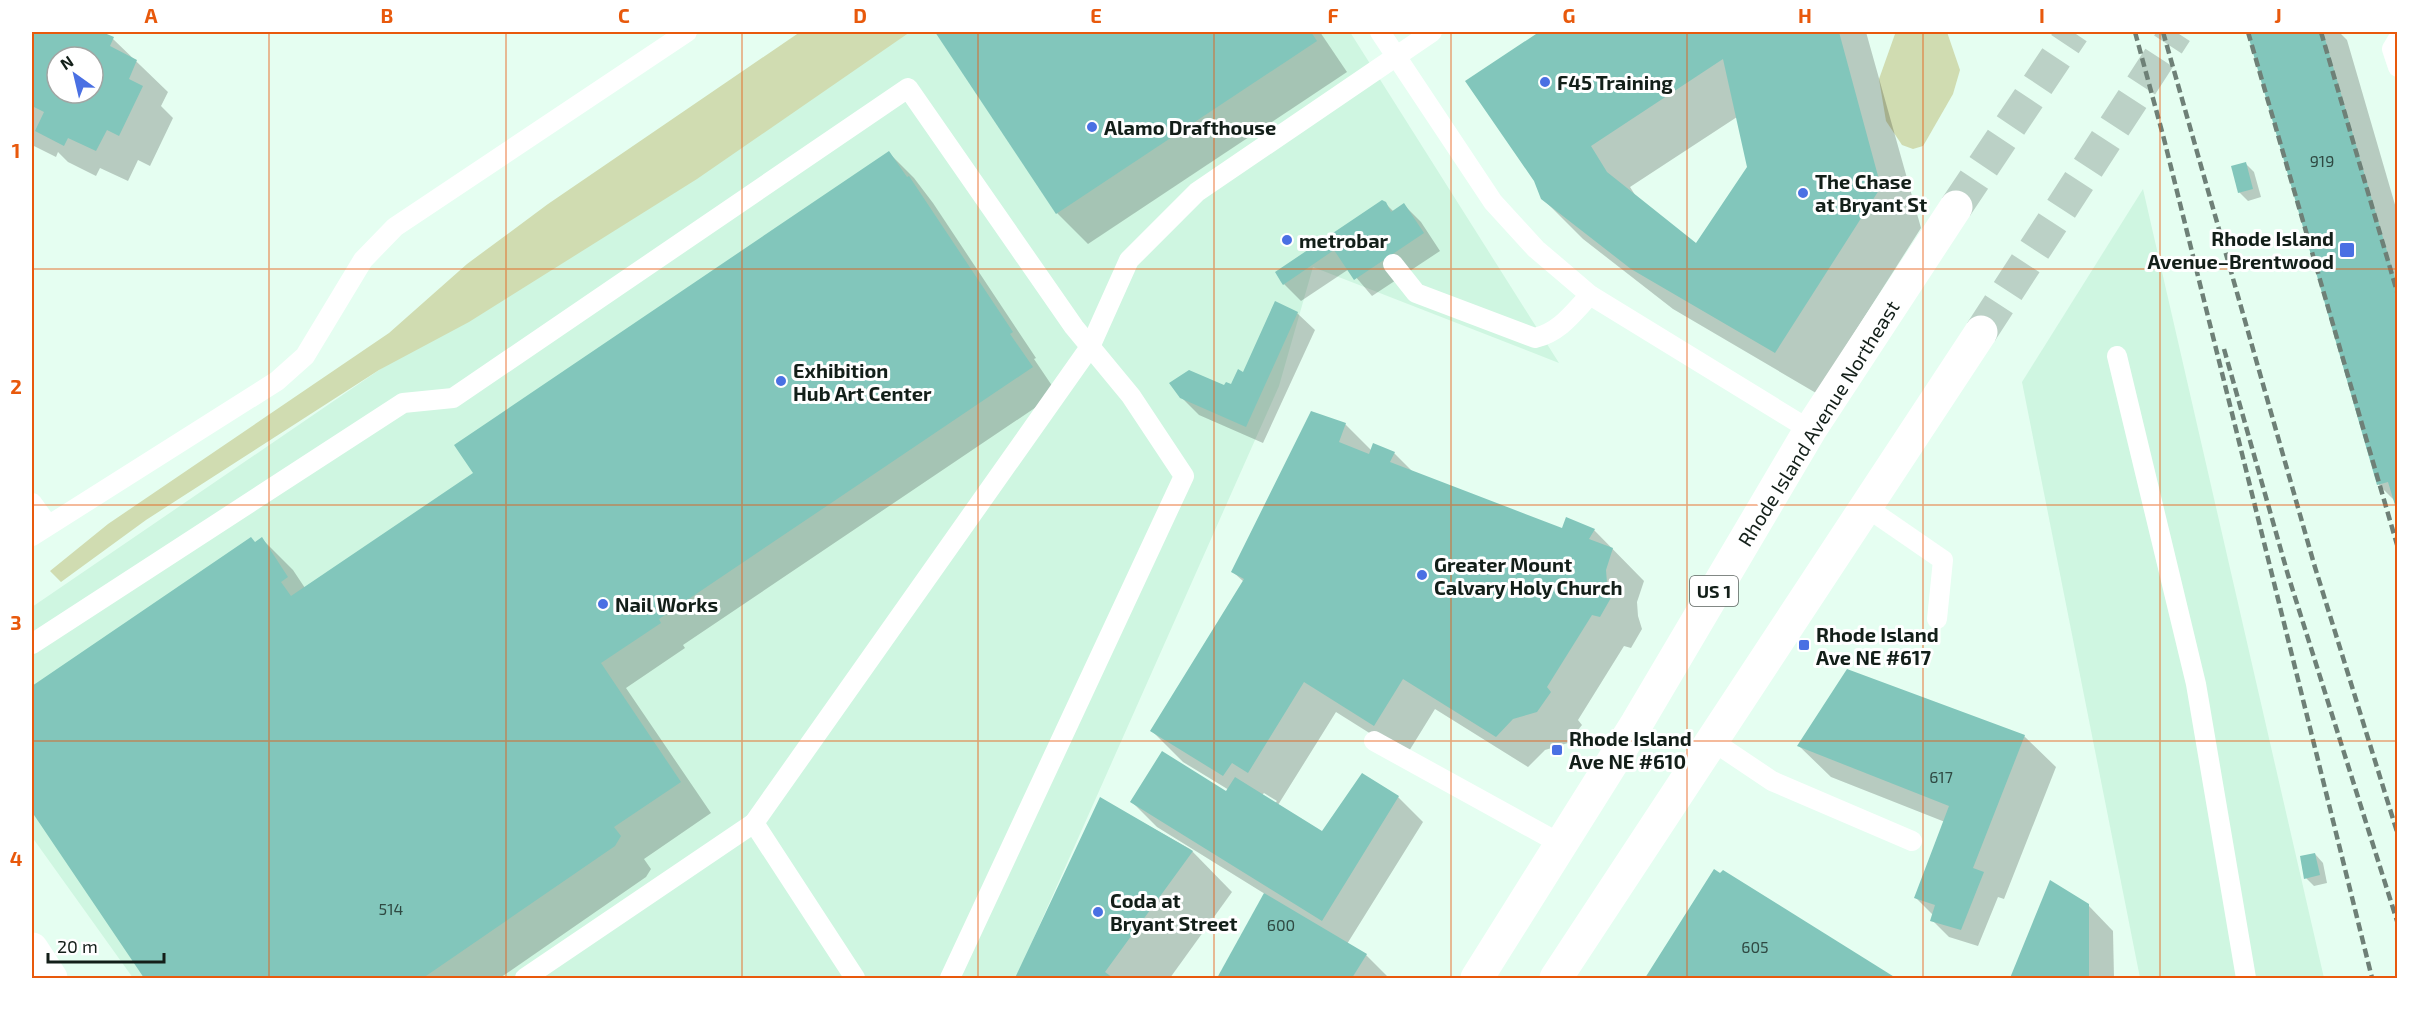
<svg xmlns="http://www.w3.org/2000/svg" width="2429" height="1010" viewBox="0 0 2429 1010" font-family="'Exo 2',sans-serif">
  <rect width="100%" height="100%" fill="#e5fef1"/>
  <!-- built -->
  <g fill="#cff6e1">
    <path d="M 874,32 L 1350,32 L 1559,363 L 1313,267 L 1279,386 L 1016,978 L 133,978 L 32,837 L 32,607 Z"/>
    <path d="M 2143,189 L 2324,978 L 2140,978 L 2022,382 Z"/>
  </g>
  <!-- green -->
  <g fill="#d0dcb1">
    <path d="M 800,32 L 910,32 L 697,179 L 469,322 L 379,370 L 146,520 L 61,582 L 50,571 L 108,524 L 389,333 L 467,264 L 548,204 Z"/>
    <path d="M 1901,32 L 1947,32 L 1960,70 L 1953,94 L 1926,141 L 1923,146 L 1913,149 L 1902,145 L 1886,121 L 1879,79 L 1895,34 Z"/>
  </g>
  <!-- shadow -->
  <g fill="#0003" fill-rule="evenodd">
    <path d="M 32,32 L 99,32 L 113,39 L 168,92 L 161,106 L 173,118 L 150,166 L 138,160 L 128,181 L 100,168 L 96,176 L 68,162 L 58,152 L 56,157 L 32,145 ZM 57,57 L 93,57 L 93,93 L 57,93 Z"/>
    <path d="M 937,32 L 1320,32 L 1347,72 L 1088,244 L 1057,213 Z"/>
    <path d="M 1542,32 L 1866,32 L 1921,228 L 1816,393 L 1673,309 L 1583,239 L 1542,198 L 1536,181 L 1467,81 ZM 1737,117 L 1749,167 L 1696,245 L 1637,198 L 1630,187 Z"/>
    <path d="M 2248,32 L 2339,32 L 2347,40 L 2398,215 L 2398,512 L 2394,500 L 2379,485 Z"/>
    <path d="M 889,153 L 914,178 L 933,203 L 1036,358 L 1034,359 L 1057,393 L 683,645 L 685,648 L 626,688 L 711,813 L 644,859 L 651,869 L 646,877 L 500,978 L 146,978 L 32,809 L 32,687 L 251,539 L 255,543 L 262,539 L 293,570 L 305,588 L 473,475 Z"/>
    <path d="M 2246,164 L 2254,172 L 2261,197 L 2248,201 L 2239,192 Z"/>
    <path d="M 1385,203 L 1394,212 L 1404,205 L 1421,222 L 1440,251 L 1372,296 L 1349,269 L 1301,301 L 1284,284 Z"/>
    <path d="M 1297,313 L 1315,330 L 1263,443 L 1199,415 L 1181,397 L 1232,386 Z"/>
    <path d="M 1345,424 L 1372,451 L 1394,453 L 1414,473 L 1563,530 L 1594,530 L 1644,581 L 1637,602 L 1638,616 L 1642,629 L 1631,648 L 1624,646 L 1578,720 L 1582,725 L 1568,743 L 1545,750 L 1528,767 L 1435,709 L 1406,756 L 1336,712 L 1278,805 L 1323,833 L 1398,797 L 1423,822 L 1347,944 L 1366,955 L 1389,978 L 1219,978 L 1265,894 L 1157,827 L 1132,802 L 1227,793 L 1229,790 L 1183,762 L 1152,731 L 1244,582 L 1233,572 ZM 1264,793 L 1277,801 L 1275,803 L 1262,795 Z"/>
    <path d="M 2024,736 L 2056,767 L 2004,899 L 1998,897 L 1978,946 L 1949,937 L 1932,920 L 1933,915 L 1916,898 L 1945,822 L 1831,777 L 1799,746 Z"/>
    <path d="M 1101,799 L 1190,849 L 1232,892 L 1170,978 L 1016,978 Z"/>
    <path d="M 2315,854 L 2323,863 L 2327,883 L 2314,886 L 2306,878 Z"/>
    <path d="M 1714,871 L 1720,875 L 1723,872 L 1893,978 L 1647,978 Z"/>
    <path d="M 2088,905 L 2113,931 L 2114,978 L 2012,978 L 2016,971 Z"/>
  </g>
  <!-- building -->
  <g fill="#82c6bb" fill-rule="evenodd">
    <path d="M 32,32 L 102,32 L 114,37 L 110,46 L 137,60 L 129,79 L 143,86 L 119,136 L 107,130 L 96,151 L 68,138 L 64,146 L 35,131 L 44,112 L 34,107 L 32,112 ZM 57,57 L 93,57 L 93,93 L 57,93 Z"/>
    <path d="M 935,32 L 1311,32 L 1317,41 L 1056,214 Z"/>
    <path d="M 1539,32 L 1839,32 L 1881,187 L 1775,353 L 1631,269 L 1541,199 L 1534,181 L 1465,81 ZM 1723,59 L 1747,167 L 1696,243 L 1607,172 L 1591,146 Z"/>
    <path d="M 2247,32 L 2323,32 L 2398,289 L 2398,515 L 2388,482 L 2377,485 Z"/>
    <path d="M 889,151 L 907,177 L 909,176 L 1013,332 L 1010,334 L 1033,367 L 659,619 L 661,623 L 601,663 L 681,782 L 614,827 L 621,836 L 615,846 L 423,978 L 144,978 L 32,812 L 32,686 L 251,537 L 255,542 L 262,537 L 288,577 L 281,582 L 291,596 L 473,473 L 454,445 Z"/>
    <path d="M 2246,162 L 2253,189 L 2238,193 L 2231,166 Z"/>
    <path d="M 1382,200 L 1386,202 L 1391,212 L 1404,203 L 1424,233 L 1354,280 L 1334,250 L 1283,285 L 1281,282 L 1275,272 Z"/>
    <path d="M 1275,301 L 1298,312 L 1246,427 L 1180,398 L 1169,383 L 1189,370 L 1224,385 L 1226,382 L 1231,384 L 1238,369 L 1243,372 Z"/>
    <path d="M 1311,411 L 1346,423 L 1339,442 L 1369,454 L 1373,443 L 1395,452 L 1390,462 L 1562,528 L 1566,517 L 1595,529 L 1589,539 L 1613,548 L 1606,570 L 1607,583 L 1612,596 L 1600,617 L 1592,615 L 1547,687 L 1551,692 L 1537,712 L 1513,719 L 1496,737 L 1403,679 L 1374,726 L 1304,682 L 1248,773 L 1232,763 L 1223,776 L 1150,731 L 1244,579 L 1231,572 Z"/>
    <path d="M 1847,669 L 2025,735 L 1973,868 L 1984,872 L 1961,930 L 1930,921 L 1935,905 L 1914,898 L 1949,806 L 1797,746 Z"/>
    <path d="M 1162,751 L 1226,791 L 1235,777 L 1322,831 L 1362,773 L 1399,796 L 1322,921 L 1130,802 Z"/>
    <path d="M 1100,797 L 1193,851 L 1105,972 L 1113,978 L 1015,978 Z"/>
    <path d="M 2315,853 L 2320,875 L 2304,879 L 2300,856 Z"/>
    <path d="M 1714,869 L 1720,873 L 1723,870 L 1896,978 L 1645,978 Z"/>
    <path d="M 2050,880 L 2089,904 L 2089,978 L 2010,978 Z"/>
    <path d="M 1264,893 L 1367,954 L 1352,978 L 1217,978 Z"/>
  </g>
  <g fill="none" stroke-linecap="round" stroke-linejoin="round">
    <!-- primary-tunnel -->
    <g stroke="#bbd1c6" stroke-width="33" stroke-dasharray="33 16" stroke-linecap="butt">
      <path d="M 1956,207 L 2073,32"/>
      <path d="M 1981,332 L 2176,32"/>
    </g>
    <!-- service -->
    <g stroke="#fff" stroke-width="20">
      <path d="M 1380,32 L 1493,202 L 1536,249 L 1590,295 L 1810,430"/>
      <path d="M 2398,39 L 2392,49 L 2398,67"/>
      <path d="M 1393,264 L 1416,293 L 1535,338 C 1560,332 1573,313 1590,295"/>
      <path d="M 2117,356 L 2196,684 L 2246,978"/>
      <path d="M 32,503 L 48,525"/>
      <path d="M 1866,507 L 1943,560 L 1937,619"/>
      <path d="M 32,536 L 277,381 L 305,356 L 363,260 L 395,227 L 687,32"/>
      <path d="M 32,644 L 403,403 L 453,398 L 908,88 L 1074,327 L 1131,396 L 1184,476 L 950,978"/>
      <path d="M 1711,740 L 1772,781 L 1912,841"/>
      <path d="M 1374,741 L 1561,844"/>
      <path d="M 525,978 L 754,823"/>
      <path d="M 855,978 L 754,823 L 1090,347 L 1129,260 L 1197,192 L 1432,32"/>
    </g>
    <!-- tertiary -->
    <path stroke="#fff" stroke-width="33" d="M 32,949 L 51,978"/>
    <!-- primary -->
    <g stroke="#fff" stroke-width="33">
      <path d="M 1477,978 L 1637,723 L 1810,430 L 1956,207"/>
      <path d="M 1556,978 L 1981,332"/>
    </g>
    <!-- rail -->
    <g stroke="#6e8077" stroke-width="4.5" stroke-dasharray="9 4.5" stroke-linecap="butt">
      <path d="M 2135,32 L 2164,139 L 2372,978"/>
      <path d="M 2163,32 L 2314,564 L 2398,835"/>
      <path d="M 2248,32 L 2398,548"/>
      <path d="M 2321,32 L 2398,295"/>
      <path d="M 2224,349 L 2288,575 L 2398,924"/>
    </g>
  </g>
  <!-- grid -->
  <path fill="none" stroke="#e8590c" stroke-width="1.5" stroke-opacity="0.55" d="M 269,32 L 269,978M 506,32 L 506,978M 742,32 L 742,978M 978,32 L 978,978M 1214,32 L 1214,978M 1451,32 L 1451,978M 1687,32 L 1687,978M 1923,32 L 1923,978M 2160,32 L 2160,978M 32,269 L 2398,269M 32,505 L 2398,505M 32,741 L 2398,741"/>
  <!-- markers -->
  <g fill="#4a70e3" stroke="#fff" stroke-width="2">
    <circle cx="1545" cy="82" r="6"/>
    <circle cx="1092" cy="127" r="6"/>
    <circle cx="1803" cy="193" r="6"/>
    <circle cx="1287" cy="240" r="6"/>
    <rect x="2339" y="242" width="16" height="16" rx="3"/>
    <circle cx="781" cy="381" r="6"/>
    <circle cx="1422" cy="575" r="6"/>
    <circle cx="603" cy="604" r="6"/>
    <rect x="1798" y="639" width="12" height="12" rx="3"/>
    <rect x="1551" y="744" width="12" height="12" rx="3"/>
    <circle cx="1098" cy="912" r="6"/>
  </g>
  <g text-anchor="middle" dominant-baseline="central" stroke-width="6" stroke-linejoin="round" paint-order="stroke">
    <!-- number labels -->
    <g font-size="16" fill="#2f4942">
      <text x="2322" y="160">919</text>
      <text x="1941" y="776">617</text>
      <text x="391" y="908">514</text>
      <text x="1281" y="924">600</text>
      <text x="1755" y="946">605</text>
    </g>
    <!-- shield labels -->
    <rect fill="#fff" stroke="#5a625e" stroke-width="1.5" x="1690" y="576" width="48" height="30" rx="4.5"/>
    <g font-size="18" font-weight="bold" fill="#131f19">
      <text x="1714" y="591">US 1</text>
    </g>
    <!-- poi labels -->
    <g font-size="20" font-weight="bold" fill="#131f19" stroke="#fff" text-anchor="start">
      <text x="1557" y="82">F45 Training</text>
      <text x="1104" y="127">Alamo Drafthouse</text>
      <text x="1815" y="181">The Chase<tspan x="1815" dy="23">at Bryant St</tspan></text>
      <text x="2334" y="238" text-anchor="end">Rhode Island<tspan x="2334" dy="23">Avenue–Brentwood</tspan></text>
      <text x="1299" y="240">metrobar</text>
      <text x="793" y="370">Exhibition<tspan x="793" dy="23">Hub Art Center</tspan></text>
      <text x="1434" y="564">Greater Mount<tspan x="1434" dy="23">Calvary Holy Church</tspan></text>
      <text x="615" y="604">Nail Works</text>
      <text x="1816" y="634">Rhode Island<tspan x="1816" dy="23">Ave NE #617</tspan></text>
      <text x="1569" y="738">Rhode Island<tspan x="1569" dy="23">Ave NE #610</tspan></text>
      <text x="1110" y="900">Coda at<tspan x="1110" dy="23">Bryant Street</tspan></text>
    </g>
    <!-- street labels -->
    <g font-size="20" fill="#131f19" stroke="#fff">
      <text transform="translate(1818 423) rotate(-58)">Rhode Island Avenue Northeast</text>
    </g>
  </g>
  <!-- border -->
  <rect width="2429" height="1010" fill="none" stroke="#ffffff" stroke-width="66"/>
  <!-- north arrow -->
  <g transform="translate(75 75) rotate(326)"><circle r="28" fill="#ffffff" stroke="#a1a5a3" stroke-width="1.5"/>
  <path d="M0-4.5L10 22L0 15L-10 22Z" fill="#4a70e3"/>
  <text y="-9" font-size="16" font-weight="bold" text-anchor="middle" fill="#131f19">N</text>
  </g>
  <!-- scale -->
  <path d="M48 953v9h116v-9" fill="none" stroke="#131f19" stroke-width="3"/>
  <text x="57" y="953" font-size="18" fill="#131f19" stroke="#ffffff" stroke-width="4.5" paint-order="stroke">20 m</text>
  <rect x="33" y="33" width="2363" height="944" fill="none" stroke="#e8590c" stroke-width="2"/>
  <g font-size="20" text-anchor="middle" font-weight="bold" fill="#e8590c">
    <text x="151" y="23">A</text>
    <text x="387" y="23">B</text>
    <text x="624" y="23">C</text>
    <text x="860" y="23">D</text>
    <text x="1096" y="23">E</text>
    <text x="1333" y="23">F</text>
    <text x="1569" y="23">G</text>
    <text x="1805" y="23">H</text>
    <text x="2042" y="23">I</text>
    <text x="2278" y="23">J</text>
    <text x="16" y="158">1</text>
    <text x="16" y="394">2</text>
    <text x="16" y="630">3</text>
    <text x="16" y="866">4</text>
  </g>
</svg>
